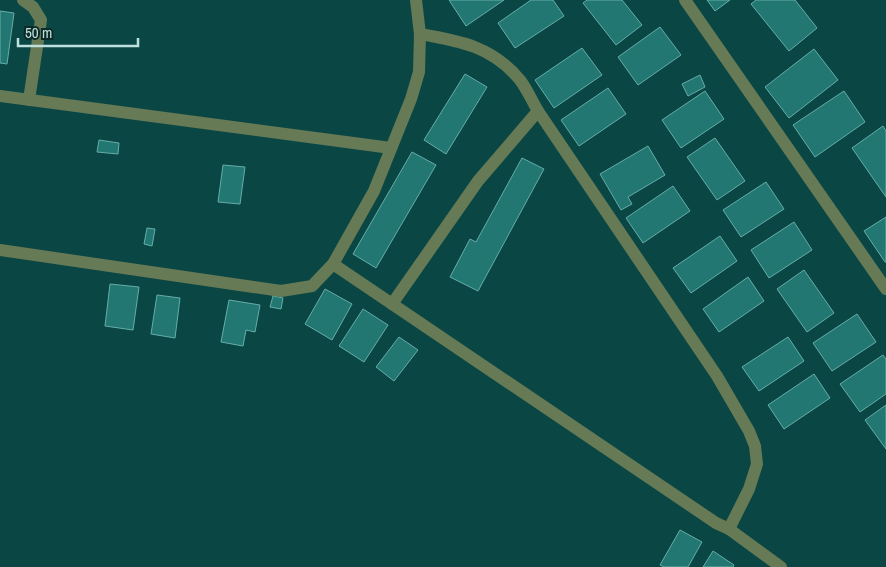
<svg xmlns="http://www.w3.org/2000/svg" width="886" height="567" viewBox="0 0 886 567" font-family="'Archivo Narrow',sans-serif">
  <rect width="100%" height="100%" fill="#0a4744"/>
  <!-- building -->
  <g fill="#227773" stroke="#66ada9">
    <path d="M 449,0 L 504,0 L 466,26 Z"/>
    <path d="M 531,0 L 553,0 L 564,16 L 515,48 L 498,23 Z"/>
    <path d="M 587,0 L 622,0 L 642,25 L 616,45 L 583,3 Z"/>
    <path d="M 707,0 L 730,0 L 715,11 Z"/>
    <path d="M 756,0 L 795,0 L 817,28 L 789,51 L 751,4 Z"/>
    <path d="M 0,11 L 14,13 L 7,64 L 0,63 Z"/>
    <path d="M 660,27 L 681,55 L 638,85 L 618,57 Z"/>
    <path d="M 582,48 L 602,75 L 554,108 L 535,80 Z"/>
    <path d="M 814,49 L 838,80 L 789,118 L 765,87 Z"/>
    <path d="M 465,74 L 487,87 L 446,154 L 424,140 Z"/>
    <path d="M 700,75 L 705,87 L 688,96 L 682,84 Z"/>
    <path d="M 608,88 L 626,114 L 579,146 L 561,120 Z"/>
    <path d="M 705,91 L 724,119 L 681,148 L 662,120 Z"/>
    <path d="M 844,91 L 865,122 L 815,157 L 793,125 Z"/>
    <path d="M 883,126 L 886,131 L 886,197 L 852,148 Z"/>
    <path d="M 715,138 L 745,181 L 717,200 L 687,157 Z"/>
    <path d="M 99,140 L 119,143 L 118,154 L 97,152 Z"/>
    <path d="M 648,146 L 665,175 L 628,197 L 632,204 L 621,210 L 600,174 Z"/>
    <path d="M 412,152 L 436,165 L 376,268 L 353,254 Z"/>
    <path d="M 522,158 L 544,169 L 478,291 L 450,277 L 470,239 L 476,242 Z"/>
    <path d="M 223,165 L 245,167 L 240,204 L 218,202 Z"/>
    <path d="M 766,182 L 784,209 L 741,237 L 723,210 Z"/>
    <path d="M 673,186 L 690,211 L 643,243 L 626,218 Z"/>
    <path d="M 886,217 L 886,262 L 885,262 L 864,231 Z"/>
    <path d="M 794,222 L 812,250 L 769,278 L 751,250 Z"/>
    <path d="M 147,228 L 155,229 L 152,246 L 144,244 Z"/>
    <path d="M 720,236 L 737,261 L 691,293 L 673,268 Z"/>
    <path d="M 804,270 L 834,313 L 807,332 L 777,289 Z"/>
    <path d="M 748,277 L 764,301 L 719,332 L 703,309 Z"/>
    <path d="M 110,284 L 139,287 L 133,330 L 105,326 Z"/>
    <path d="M 325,289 L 352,304 L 332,340 L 305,324 Z"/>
    <path d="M 157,295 L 180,298 L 175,338 L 151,334 Z"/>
    <path d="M 273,296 L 283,298 L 281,309 L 270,307 Z"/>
    <path d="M 229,300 L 260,305 L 255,332 L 246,330 L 243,346 L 221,342 Z"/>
    <path d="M 363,309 L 388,325 L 364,362 L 339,346 Z"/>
    <path d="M 857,314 L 876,342 L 832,371 L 813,343 Z"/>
    <path d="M 399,337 L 418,350 L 394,381 L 376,367 Z"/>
    <path d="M 788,337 L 804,361 L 759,391 L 742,367 Z"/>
    <path d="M 883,355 L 886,359 L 886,394 L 860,412 L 840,384 Z"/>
    <path d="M 814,374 L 830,398 L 784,429 L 768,405 Z"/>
    <path d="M 886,405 L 886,449 L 865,420 Z"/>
    <path d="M 680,530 L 702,542 L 688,567 L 664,567 L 660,565 Z"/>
    <path d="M 713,551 L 734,565 L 733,567 L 703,567 Z"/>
  </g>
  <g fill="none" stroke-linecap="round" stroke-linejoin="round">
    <!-- minor -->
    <g stroke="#677a56" stroke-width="12">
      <path d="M 23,0 L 33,7 L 41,20 L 29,100"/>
      <path d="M 685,0 L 886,289"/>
      <path d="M 0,96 L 391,148"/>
      <path d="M 0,250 L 281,291 L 312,286 L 333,264 L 374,191 L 411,99 L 419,72 L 420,34 L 416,0"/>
      <path d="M 333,264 L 716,523 L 729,529 L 749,489 L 757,464 L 755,446 L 749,431 L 717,376 L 538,111 C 532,101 527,89 520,80 C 493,47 461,41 420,34"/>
      <path d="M 392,304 L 478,181 L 538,111"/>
      <path d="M 729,529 L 781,567"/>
    </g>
  </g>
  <!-- scale -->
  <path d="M18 38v8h120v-8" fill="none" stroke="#bee0dd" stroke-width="2.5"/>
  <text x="25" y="38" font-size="15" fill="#bee0dd" stroke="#0b2a28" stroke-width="4" paint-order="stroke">50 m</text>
</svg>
